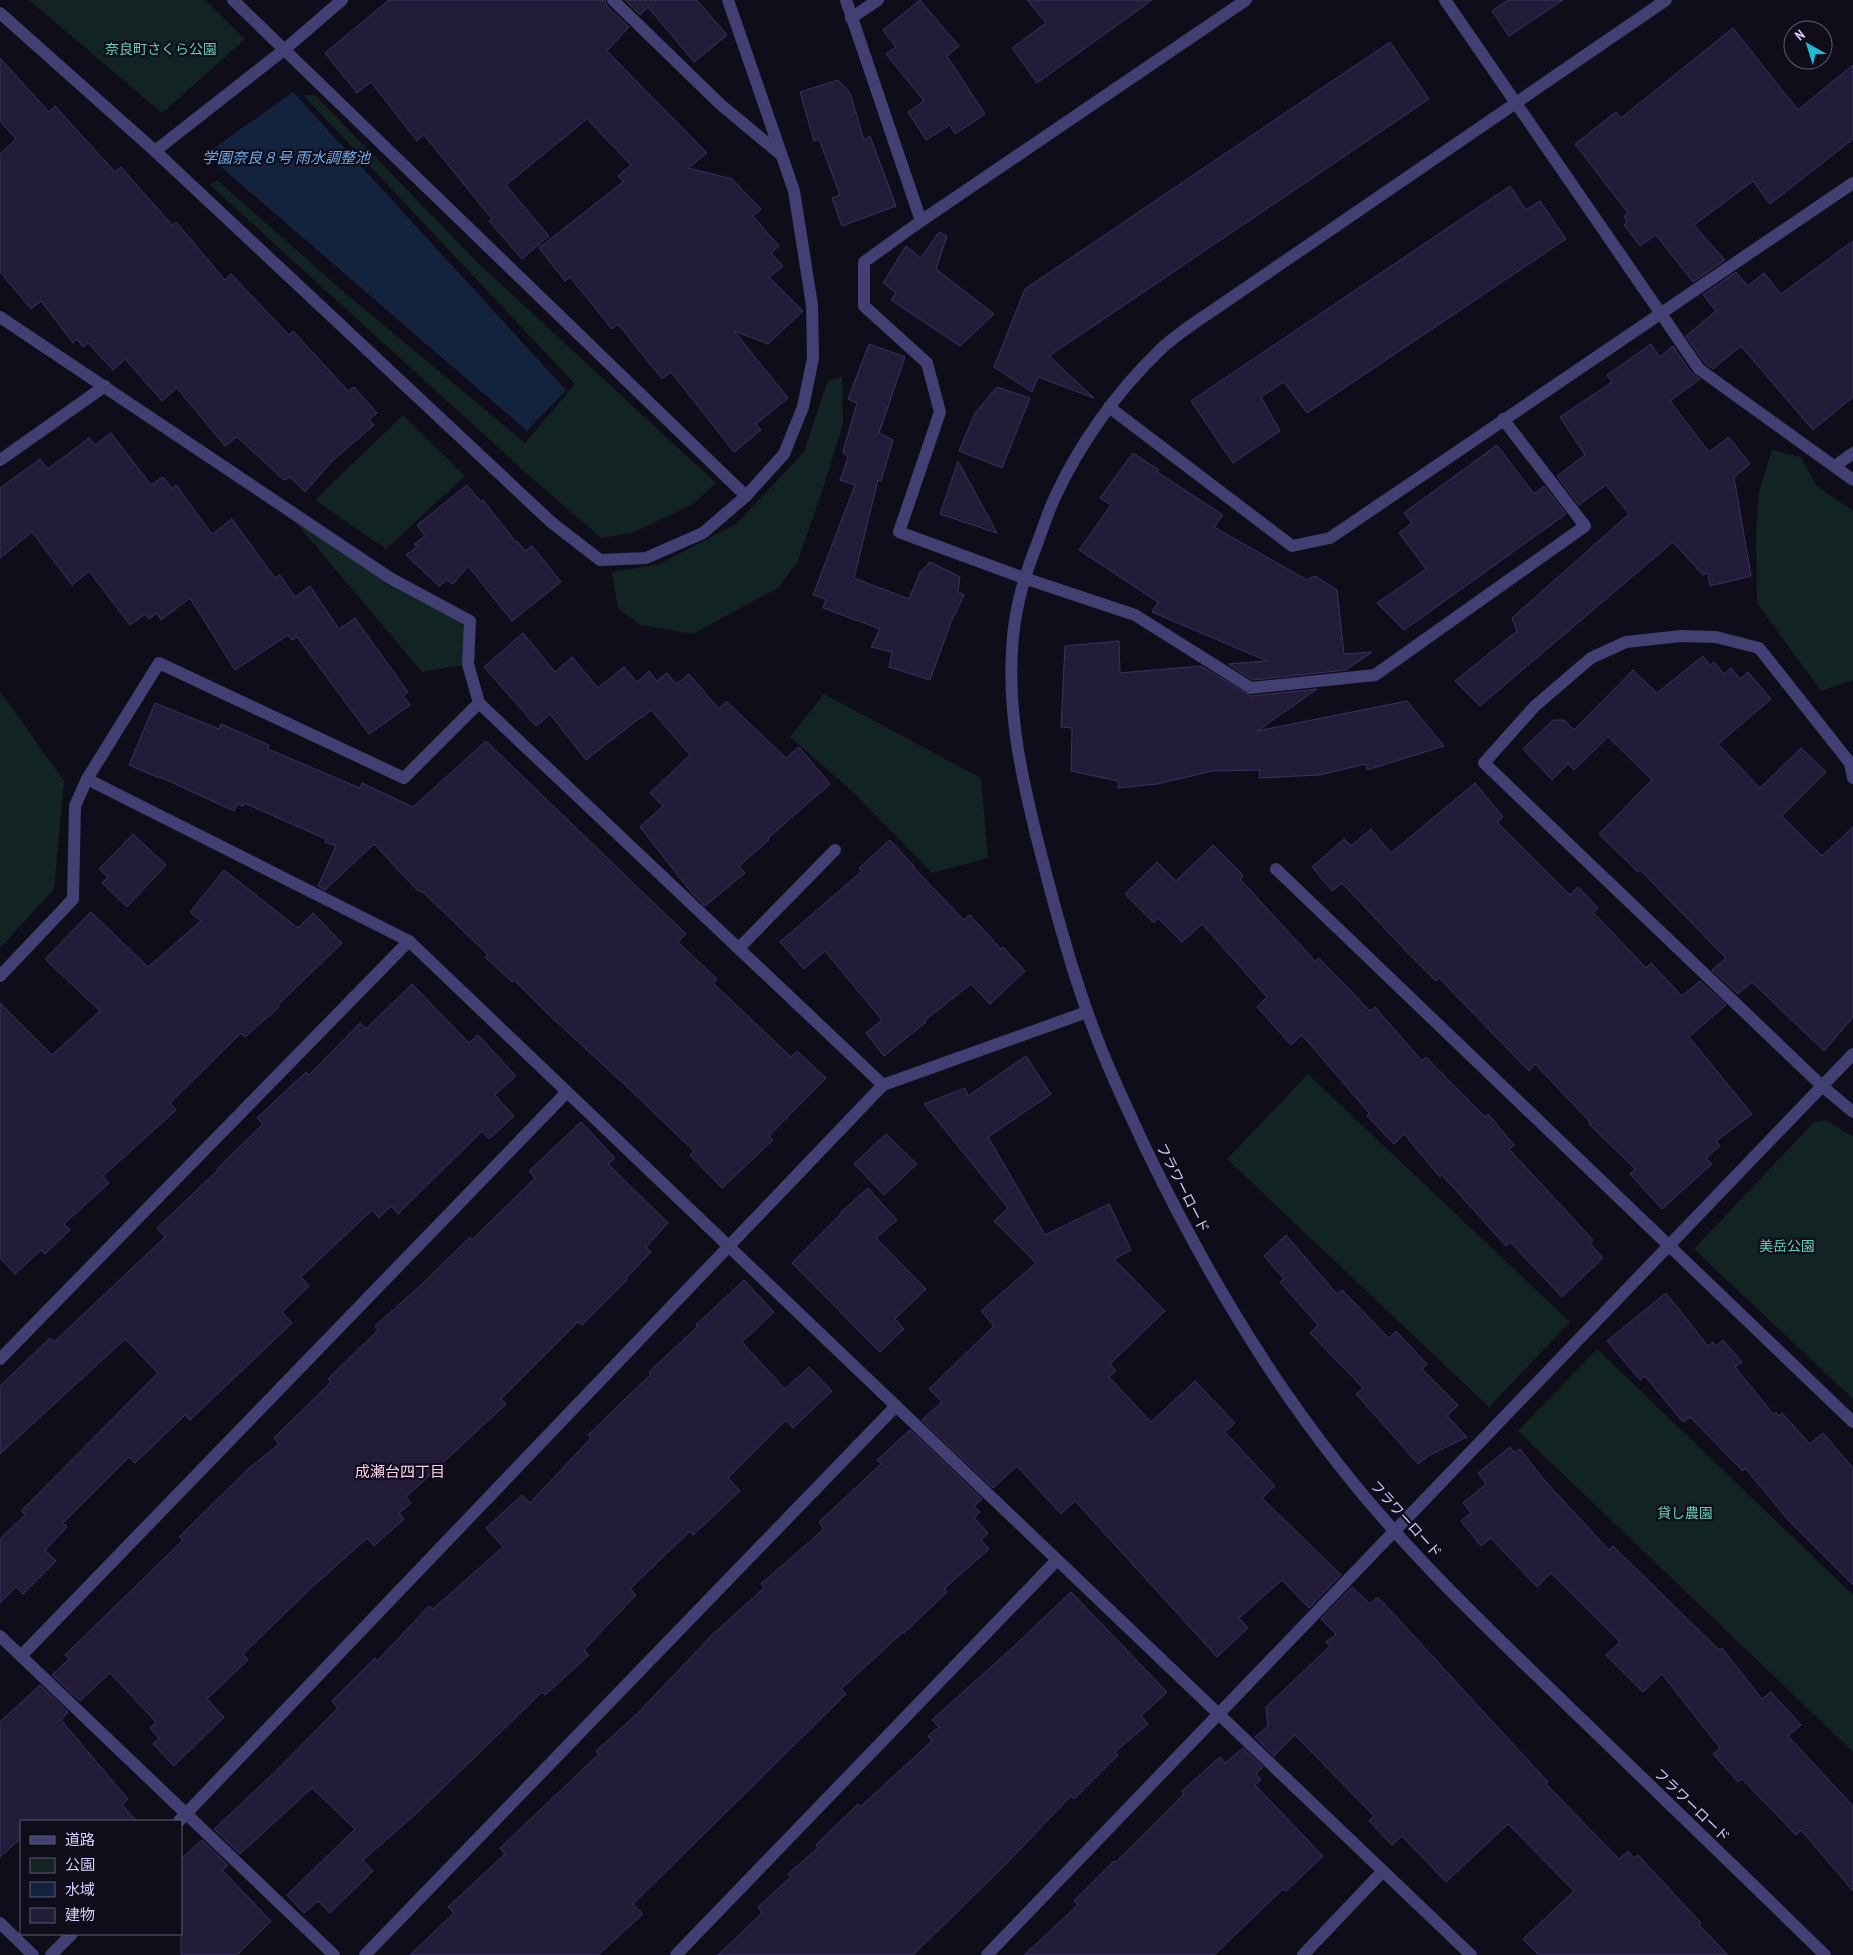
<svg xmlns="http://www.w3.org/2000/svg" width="1853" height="1955" viewBox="0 0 1853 1955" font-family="'PT Sans Narrow','Noto Sans JP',sans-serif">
  <rect width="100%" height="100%" fill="#100d1a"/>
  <!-- green -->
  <g fill="#112323">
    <path d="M 29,0 L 205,0 L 245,39 L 162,113 Z"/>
    <path d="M 303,95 L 315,95 L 480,265 L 716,483 L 692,505 L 632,533 L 601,538 L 525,472 L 210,185 L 217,180 L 345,293 L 525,443 L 575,384 Z"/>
    <path d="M 842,377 L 843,424 L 823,488 L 798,561 L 778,588 L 692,634 L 641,625 L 618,609 L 612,572 L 659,564 L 736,524 L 804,452 L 828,380 Z"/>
    <path d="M 403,415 L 465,476 L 386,549 L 315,500 Z"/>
    <path d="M 1772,450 L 1801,457 L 1816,485 L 1853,511 L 1853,680 L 1821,691 L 1757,603 L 1756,531 L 1759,492 Z"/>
    <path d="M 282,506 L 470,621 L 468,664 L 422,672 Z"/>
    <path d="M 0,691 L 64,781 L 54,889 L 0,948 Z"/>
    <path d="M 824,694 L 981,778 L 988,858 L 932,873 L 852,791 L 790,737 Z"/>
    <path d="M 1308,1074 L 1570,1322 L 1489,1407 L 1227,1159 Z"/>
    <path d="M 1826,1120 L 1853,1137 L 1853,1399 L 1694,1249 L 1814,1122 Z"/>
    <path d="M 1597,1349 L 1853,1595 L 1853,1752 L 1518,1431 Z"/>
  </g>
  <!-- water -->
  <path fill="#14233d" d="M 293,92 L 566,390 L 527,431 L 206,154 Z"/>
  <!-- building -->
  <g fill="#231c38" stroke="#3c3161">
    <path d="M 389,0 L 605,0 L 607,6 L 629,27 L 607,51 L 707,153 L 688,168 L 732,179 L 761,209 L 753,216 L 779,246 L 771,253 L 783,266 L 769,277 L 803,311 L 768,344 L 734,331 L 788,398 L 756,424 L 761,430 L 734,452 L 671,372 L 662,379 L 618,324 L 612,329 L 570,277 L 565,281 L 539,248 L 623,182 L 618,176 L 631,165 L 587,119 L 506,185 L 549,236 L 522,259 L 489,221 L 492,219 L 424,135 L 417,141 L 371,82 L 357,93 L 325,53 Z"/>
    <path d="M 625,0 L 697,0 L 727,35 L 694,62 L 648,7 L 640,15 Z"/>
    <path d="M 920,0 L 959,46 L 947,56 L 985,114 L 955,134 L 950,125 L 926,140 L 908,112 L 924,101 L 886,54 L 896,47 L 883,30 Z"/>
    <path d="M 1027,0 L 1152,0 L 1037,83 L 1012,48 L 1046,23 Z"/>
    <path d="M 1508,0 L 1563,0 L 1509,36 L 1492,11 Z"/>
    <path d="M 1733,28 L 1798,110 L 1853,65 L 1853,139 L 1770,204 L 1753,181 L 1694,225 L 1725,260 L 1693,282 L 1656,235 L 1640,246 L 1624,225 L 1627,222 L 1624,216 L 1628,213 L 1575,144 L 1616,112 L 1621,118 Z"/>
    <path d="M 1390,42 L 1429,99 L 1049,356 L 1094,398 L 1038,377 L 1032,392 L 994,367 L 1025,289 Z"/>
    <path d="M 0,58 L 49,112 L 55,106 L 115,172 L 121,167 L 172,225 L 176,222 L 225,280 L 231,274 L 289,335 L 293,331 L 348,391 L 354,387 L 377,413 L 369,420 L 374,425 L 332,461 L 305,492 L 290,477 L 284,480 L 237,437 L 225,446 L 177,388 L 162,401 L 125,359 L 113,370 L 88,343 L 83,347 L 77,339 L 73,343 L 41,301 L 31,309 L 0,272 L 0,154 L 16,139 L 0,121 Z"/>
    <path d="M 838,80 L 850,93 L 864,140 L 870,136 L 896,206 L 842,226 L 832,198 L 840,195 L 819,139 L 814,141 L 800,92 Z"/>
    <path d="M 1510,186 L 1526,210 L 1540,201 L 1566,239 L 1307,413 L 1284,382 L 1261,397 L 1280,431 L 1233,463 L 1191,401 Z"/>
    <path d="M 939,232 L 947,236 L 936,269 L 994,314 L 960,346 L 891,300 L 896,293 L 883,283 L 906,246 L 921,258 Z"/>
    <path d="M 1853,241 L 1853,397 L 1813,430 L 1741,346 L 1713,369 L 1705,363 L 1686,336 L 1716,311 L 1703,295 L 1736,272 L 1748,286 L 1764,273 L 1781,294 Z"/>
    <path d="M 869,344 L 905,357 L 879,433 L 893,440 L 881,481 L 878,480 L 854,578 L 909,599 L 920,572 L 930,562 L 960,577 L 958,592 L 964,595 L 951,622 L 930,680 L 889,667 L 892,652 L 871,647 L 880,629 L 823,608 L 826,599 L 813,595 L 855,485 L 840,480 L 848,458 L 843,452 L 857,403 L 848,399 Z"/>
    <path d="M 1651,344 L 1660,357 L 1673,346 L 1692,374 L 1700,379 L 1670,401 L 1709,452 L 1729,437 L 1750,464 L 1734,477 L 1751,576 L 1710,586 L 1708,573 L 1703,575 L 1673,542 L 1480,706 L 1455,681 L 1517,631 L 1512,618 L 1629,514 L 1606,485 L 1579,505 L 1557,476 L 1585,455 L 1560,417 L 1612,382 L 1607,375 Z"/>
    <path d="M 997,387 L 1030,398 L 1002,468 L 959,451 L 975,413 Z"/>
    <path d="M 111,433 L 151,485 L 163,477 L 172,489 L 176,485 L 212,534 L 232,519 L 275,578 L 280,575 L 295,597 L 310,586 L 339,629 L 355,618 L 408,692 L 403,696 L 410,705 L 369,734 L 297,637 L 292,640 L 288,635 L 235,670 L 190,598 L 161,620 L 157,613 L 149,619 L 145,614 L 130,625 L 89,571 L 72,585 L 32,532 L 0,558 L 0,488 L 40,459 L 48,469 L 89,438 L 95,445 Z"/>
    <path d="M 1497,445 L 1534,494 L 1544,486 L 1566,514 L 1404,630 L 1377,603 L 1426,569 L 1399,533 L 1412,523 L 1404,513 Z"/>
    <path d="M 1133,453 L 1159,470 L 1157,472 L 1223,515 L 1214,527 L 1307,580 L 1315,576 L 1337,590 L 1344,654 L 1372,652 L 1346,670 L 1253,680 L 1228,664 L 1267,661 L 1152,612 L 1158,602 L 1079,550 L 1111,505 L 1100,498 Z"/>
    <path d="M 958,461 L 997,533 L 940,514 Z"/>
    <path d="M 467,485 L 481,502 L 483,500 L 516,542 L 517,541 L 525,551 L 532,546 L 561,582 L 512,621 L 468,566 L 453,584 L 447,580 L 439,586 L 406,555 L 417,547 L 414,544 L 425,536 L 417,525 Z"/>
    <path d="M 523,633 L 555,672 L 572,657 L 598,688 L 624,667 L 637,682 L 649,671 L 657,681 L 667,673 L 676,684 L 689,674 L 719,709 L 726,701 L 786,758 L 799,747 L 830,784 L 768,838 L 769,840 L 739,866 L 745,873 L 705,906 L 691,892 L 640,827 L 663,806 L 650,793 L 690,755 L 651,710 L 642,718 L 641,717 L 586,760 L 550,714 L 536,726 L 484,667 Z"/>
    <path d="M 1119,641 L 1120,673 L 1201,666 L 1251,696 L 1317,689 L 1257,731 L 1407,701 L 1444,746 L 1367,770 L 1366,764 L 1319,775 L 1259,778 L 1260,770 L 1212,771 L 1157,784 L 1118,788 L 1118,781 L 1071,771 L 1072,728 L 1061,727 L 1065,646 Z"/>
    <path d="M 1703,656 L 1710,665 L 1714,662 L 1724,674 L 1731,668 L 1740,679 L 1748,672 L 1771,699 L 1718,744 L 1760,788 L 1801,748 L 1826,772 L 1782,816 L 1822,856 L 1853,827 L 1853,1017 L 1824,1051 L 1752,982 L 1738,994 L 1712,970 L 1726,958 L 1640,870 L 1638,872 L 1599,834 L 1652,780 L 1608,737 L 1574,770 L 1568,764 L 1552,780 L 1523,749 L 1553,720 L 1564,720 L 1574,730 L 1633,670 L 1657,693 Z"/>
    <path d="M 155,703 L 219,729 L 221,724 L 269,745 L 268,749 L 360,788 L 362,783 L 413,807 L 486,741 L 686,934 L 678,942 L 717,979 L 713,983 L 791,1057 L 797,1051 L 826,1078 L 769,1136 L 773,1140 L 722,1188 L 690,1155 L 694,1151 L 624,1084 L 549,1015 L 514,980 L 512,982 L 485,957 L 488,955 L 424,893 L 417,890 L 374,844 L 325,890 L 318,886 L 336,846 L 325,842 L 326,839 L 244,803 L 243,806 L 237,804 L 234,811 L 160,777 L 159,778 L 129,765 Z"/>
    <path d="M 1475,783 L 1503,817 L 1497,822 L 1570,895 L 1578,887 L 1598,908 L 1593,912 L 1646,968 L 1651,963 L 1682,996 L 1700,981 L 1726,1005 L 1689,1037 L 1752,1114 L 1716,1141 L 1720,1146 L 1706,1158 L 1712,1164 L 1662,1209 L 1630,1174 L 1635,1169 L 1589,1124 L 1591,1123 L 1535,1064 L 1529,1071 L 1439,978 L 1436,981 L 1404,949 L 1342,883 L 1332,891 L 1312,867 L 1344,839 L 1351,846 L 1371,829 L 1391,853 Z"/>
    <path d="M 133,834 L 166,865 L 127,907 L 102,883 L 108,877 L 99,869 Z"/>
    <path d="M 890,840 L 914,866 L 913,867 L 964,920 L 970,915 L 1001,949 L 1003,947 L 1025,971 L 990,1004 L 971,984 L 924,1021 L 926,1022 L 884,1056 L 866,1033 L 882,1020 L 825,951 L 804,969 L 780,942 L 862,871 L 859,868 Z"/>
    <path d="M 1213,845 L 1243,875 L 1240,879 L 1315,961 L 1319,958 L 1370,1011 L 1375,1007 L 1422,1061 L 1426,1057 L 1485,1117 L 1488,1114 L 1514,1145 L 1509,1149 L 1593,1240 L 1590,1243 L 1603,1258 L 1562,1297 L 1510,1242 L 1506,1246 L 1442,1175 L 1440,1177 L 1404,1134 L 1394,1144 L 1367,1116 L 1369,1113 L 1302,1035 L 1291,1045 L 1257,1007 L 1267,997 L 1202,924 L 1182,942 L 1158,918 L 1154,923 L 1125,894 L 1157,862 L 1176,881 Z"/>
    <path d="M 224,870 L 298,928 L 313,913 L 342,943 L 278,1005 L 279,1007 L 245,1037 L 241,1033 L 170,1103 L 176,1110 L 103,1176 L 109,1183 L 64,1224 L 70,1230 L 45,1254 L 41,1250 L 15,1274 L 0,1258 L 0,1003 L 52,1055 L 100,1011 L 45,959 L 91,912 L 148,967 L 201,921 L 190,912 Z"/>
    <path d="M 412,984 L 469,1043 L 478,1035 L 516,1076 L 495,1095 L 514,1116 L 489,1139 L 482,1131 L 398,1214 L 391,1206 L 379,1218 L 372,1210 L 301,1277 L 309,1286 L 282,1312 L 292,1323 L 190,1420 L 185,1415 L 135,1463 L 129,1457 L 63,1523 L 67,1527 L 45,1550 L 56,1561 L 23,1594 L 16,1587 L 0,1603 L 0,1539 L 25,1515 L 21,1511 L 158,1373 L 125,1339 L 0,1454 L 0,1386 L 50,1338 L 54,1342 L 165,1237 L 157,1228 L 218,1170 L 217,1169 L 263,1124 L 257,1118 L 306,1072 L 309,1075 L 360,1023 L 366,1029 Z"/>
    <path d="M 1026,1056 L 1051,1094 L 988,1137 L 1045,1235 L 1109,1204 L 1131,1250 L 1114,1259 L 1165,1311 L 1110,1364 L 1116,1371 L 1109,1377 L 1151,1422 L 1195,1381 L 1235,1423 L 1225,1432 L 1275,1486 L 1262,1498 L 1341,1575 L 1309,1608 L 1282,1580 L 1239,1618 L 1248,1628 L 1217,1657 L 1075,1501 L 1061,1514 L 1017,1466 L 993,1488 L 922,1420 L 942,1402 L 929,1389 L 994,1326 L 981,1311 L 1036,1263 L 994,1221 L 1008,1208 L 924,1104 L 965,1088 L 968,1096 Z"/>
    <path d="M 581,1122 L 615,1158 L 608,1164 L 668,1223 L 646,1247 L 651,1252 L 626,1278 L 627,1280 L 582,1325 L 578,1322 L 501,1399 L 506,1404 L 406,1497 L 411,1503 L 399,1513 L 404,1519 L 374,1546 L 367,1538 L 309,1590 L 243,1654 L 248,1660 L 207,1699 L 224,1717 L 174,1766 L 153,1744 L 159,1738 L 150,1728 L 156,1722 L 110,1673 L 80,1701 L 52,1675 L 69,1659 L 65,1655 L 183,1540 L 179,1537 L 248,1469 L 279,1444 L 274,1438 L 331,1382 L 328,1379 L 378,1330 L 375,1326 L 421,1285 L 470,1237 L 472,1240 L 535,1178 L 529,1171 Z"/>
    <path d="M 886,1134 L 917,1164 L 884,1195 L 854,1164 Z"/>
    <path d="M 868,1188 L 897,1220 L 876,1238 L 926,1289 L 895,1319 L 904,1329 L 880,1352 L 792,1263 L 842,1213 L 841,1212 Z"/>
    <path d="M 1286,1235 L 1337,1294 L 1342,1290 L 1389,1338 L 1396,1331 L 1427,1364 L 1422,1369 L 1458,1405 L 1447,1416 L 1467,1437 L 1430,1455 L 1418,1464 L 1356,1394 L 1363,1388 L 1310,1333 L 1318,1325 L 1280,1282 L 1284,1279 L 1264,1256 Z"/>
    <path d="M 744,1280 L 774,1312 L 742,1342 L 785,1389 L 809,1367 L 832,1391 L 793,1428 L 786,1420 L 728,1478 L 740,1491 L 693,1535 L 690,1531 L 630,1589 L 636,1595 L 584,1650 L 589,1655 L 545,1695 L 542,1692 L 417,1813 L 363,1860 L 373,1871 L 330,1913 L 318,1901 L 304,1913 L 287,1895 L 355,1829 L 312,1788 L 240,1854 L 214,1829 L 275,1772 L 338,1708 L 332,1701 L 375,1658 L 377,1661 L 429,1606 L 433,1609 L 503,1547 L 486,1528 L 522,1495 L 530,1503 L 591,1438 L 588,1435 L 651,1374 L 649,1372 L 698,1326 L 696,1325 Z"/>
    <path d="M 1666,1293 L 1708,1346 L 1713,1342 L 1716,1346 L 1723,1340 L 1742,1362 L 1735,1367 L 1774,1415 L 1776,1412 L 1779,1416 L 1782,1413 L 1810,1444 L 1823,1433 L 1853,1468 L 1853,1585 L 1790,1522 L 1745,1468 L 1743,1471 L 1690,1417 L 1683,1422 L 1645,1376 L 1640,1380 L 1607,1341 Z"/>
    <path d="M 910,1430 L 982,1499 L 974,1506 L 980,1512 L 974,1518 L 988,1533 L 981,1540 L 989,1549 L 944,1589 L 947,1592 L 904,1633 L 903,1632 L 841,1689 L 846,1694 L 633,1904 L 643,1914 L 598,1955 L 410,1955 L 454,1913 L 448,1907 L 505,1854 L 500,1848 L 599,1754 L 596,1751 L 637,1714 L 712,1635 L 764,1588 L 761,1584 L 824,1529 L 819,1522 L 881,1464 L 877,1460 Z"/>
    <path d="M 1510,1447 L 1515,1453 L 1520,1449 L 1545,1481 L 1609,1550 L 1613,1546 L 1719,1650 L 1722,1648 L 1762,1699 L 1771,1692 L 1801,1725 L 1788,1736 L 1853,1806 L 1853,1891 L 1801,1830 L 1796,1835 L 1742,1779 L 1738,1782 L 1713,1754 L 1720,1748 L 1662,1674 L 1643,1692 L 1606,1655 L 1620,1642 L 1551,1573 L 1537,1587 L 1491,1538 L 1481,1546 L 1461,1521 L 1471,1513 L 1463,1503 L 1486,1484 L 1478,1473 Z"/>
    <path d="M 1352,1587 L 1370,1604 L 1378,1597 L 1548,1782 L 1546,1784 L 1619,1859 L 1628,1851 L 1634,1858 L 1638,1855 L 1701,1923 L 1699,1925 L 1728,1955 L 1539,1955 L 1523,1939 L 1574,1891 L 1508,1824 L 1446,1882 L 1402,1836 L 1392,1845 L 1369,1821 L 1374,1816 L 1295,1735 L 1274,1756 L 1255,1737 L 1268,1726 L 1266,1707 L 1330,1646 L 1326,1642 L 1336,1634 L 1321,1619 Z"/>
    <path d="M 1071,1592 L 1167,1692 L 1141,1716 L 1148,1724 L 1115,1752 L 1118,1755 L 1074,1799 L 1071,1796 L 1004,1866 L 913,1955 L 718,1955 L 762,1913 L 758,1907 L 791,1877 L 788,1874 L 818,1848 L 816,1845 L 858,1804 L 860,1807 L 932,1741 L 928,1736 L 939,1727 L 932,1720 L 1012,1648 Z"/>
    <path d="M 40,1685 L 68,1712 L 61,1720 L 128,1799 L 122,1805 L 137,1821 L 21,1821 L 21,1838 L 0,1857 L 0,1722 Z"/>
    <path d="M 1243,1748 L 1263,1767 L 1256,1774 L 1261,1780 L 1255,1785 L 1323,1856 L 1286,1891 L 1283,1889 L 1214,1955 L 1024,1955 L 1078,1905 L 1074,1901 L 1114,1861 L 1116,1862 L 1184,1794 L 1182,1791 L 1220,1757 L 1225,1763 Z"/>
    <path d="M 202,1840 L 228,1865 L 222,1870 L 271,1921 L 237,1955 L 181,1955 L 181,1859 Z"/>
  </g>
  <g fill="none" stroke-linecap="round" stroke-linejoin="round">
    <!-- minor -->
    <g stroke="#423f73" stroke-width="12">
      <path d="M 233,0 L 746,496"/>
      <path d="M 613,0 L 720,104 L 780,154"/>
      <path d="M 846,0 L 921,221"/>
      <path d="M 1246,0 L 921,221 L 864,262 L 864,306 L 927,363 L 940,412 L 899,532 L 1024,578 L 1135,615 L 1251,688 L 1375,675 L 1585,526 L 1503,419"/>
      <path d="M 1445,0 L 1699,369 L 1853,480"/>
      <path d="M 1666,0 L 1215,309 C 1196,322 1175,335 1159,351 C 1117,391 1079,445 1055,497 C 1048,512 1043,528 1037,544 C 1027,569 1019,594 1015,621 C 1003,700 1022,781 1042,858 C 1055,909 1069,961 1087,1011 C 1103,1058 1125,1104 1146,1149 C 1200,1261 1262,1368 1339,1465 C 1407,1552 1487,1628 1566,1704 C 1653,1788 1739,1871 1825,1955"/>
      <path d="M 0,13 L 155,151 L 551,522 L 600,560 L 646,558 L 703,533 L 746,496 L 784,454 L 803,407 L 813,358 L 812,305 L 794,191 L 728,0"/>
      <path d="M 851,18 L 878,0"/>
      <path d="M 155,151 L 284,50 L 342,0"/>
      <path d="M 0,317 L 390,578 L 470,621 L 468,664 L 479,703 L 883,1085 L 1087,1012"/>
      <path d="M 1109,407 L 1292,546 L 1330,538 L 1853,183"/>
      <path d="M 0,460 L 105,386"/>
      <path d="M 1835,466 L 1853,453"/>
      <path d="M 1853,778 L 1850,763 L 1759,648 L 1716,637 L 1681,636 L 1626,642 L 1591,658 L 1535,706 L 1484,763 L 1822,1086 L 1853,1112"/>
      <path d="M 87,779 L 409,941 L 1471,1955"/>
      <path d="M 1276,869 L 1853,1422"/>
      <path d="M 739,948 L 835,850"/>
      <path d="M 0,976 L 73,899 L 75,806 L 87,779 L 159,663 L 404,778 L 479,703"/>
      <path d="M 0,1359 L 409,941"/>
      <path d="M 0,1636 L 334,1955"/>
      <path d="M 21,1656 L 567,1092"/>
      <path d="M 179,1821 L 883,1085"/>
      <path d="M 0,1923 L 33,1955"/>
      <path d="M 51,1955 L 72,1934"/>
      <path d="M 365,1955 L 896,1406"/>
      <path d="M 676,1955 L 1057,1560"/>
      <path d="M 987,1955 L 1853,1054"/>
      <path d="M 1303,1955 L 1383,1871"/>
    </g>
  </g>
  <g text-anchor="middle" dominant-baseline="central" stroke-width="4.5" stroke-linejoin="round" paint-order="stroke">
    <!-- park labels -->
    <g font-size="14" fill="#65cdb6" stroke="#100d1a">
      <text x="161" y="49">奈良町さくら公園</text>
      <text x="1787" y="1246">美岳公園</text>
      <text x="1685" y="1513">貸し農園</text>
    </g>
    <!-- street labels -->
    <g font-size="14" fill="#d4cdf8" stroke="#100d1a">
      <text transform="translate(1183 1188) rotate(63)">フラワーロード</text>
      <text transform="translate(1406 1519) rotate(48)">フラワーロード</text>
      <text transform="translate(1692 1805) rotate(44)">フラワーロード</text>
    </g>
    <!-- water labels -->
    <g font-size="15" font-style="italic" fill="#6aaaea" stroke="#100d1a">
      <text x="286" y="157">学園奈良８号 雨水調整池</text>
    </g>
    <!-- neighbourhood labels -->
    <g font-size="15" fill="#f8cfe8" stroke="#100d1a">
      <text x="400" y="1471">成瀬台四丁目</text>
    </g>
  </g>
  <!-- legend -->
  <rect x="20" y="1820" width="162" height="115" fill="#100d1a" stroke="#5e5a73"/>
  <rect x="30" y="1836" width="25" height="8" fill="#423f73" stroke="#5e5a73"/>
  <text x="65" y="1845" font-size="15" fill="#d4cdf8">道路</text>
  <rect x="30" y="1858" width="25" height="15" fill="#112323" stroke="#5e5a73"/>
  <text x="65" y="1870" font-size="15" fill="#d4cdf8">公園</text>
  <rect x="30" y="1882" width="25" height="15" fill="#14233d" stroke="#5e5a73"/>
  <text x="65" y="1895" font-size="15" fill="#d4cdf8">水域</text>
  <rect x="30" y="1908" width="25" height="15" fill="#231c38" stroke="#5e5a73"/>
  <text x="65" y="1920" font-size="15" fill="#d4cdf8">建物</text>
  <!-- north arrow -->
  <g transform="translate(1808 45) rotate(321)"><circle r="24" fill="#100d1a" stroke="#5e5a73"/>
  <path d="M0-4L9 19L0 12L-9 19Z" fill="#1ebbd3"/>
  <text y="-8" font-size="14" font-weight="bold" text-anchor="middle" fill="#d4cdf8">N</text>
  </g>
</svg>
